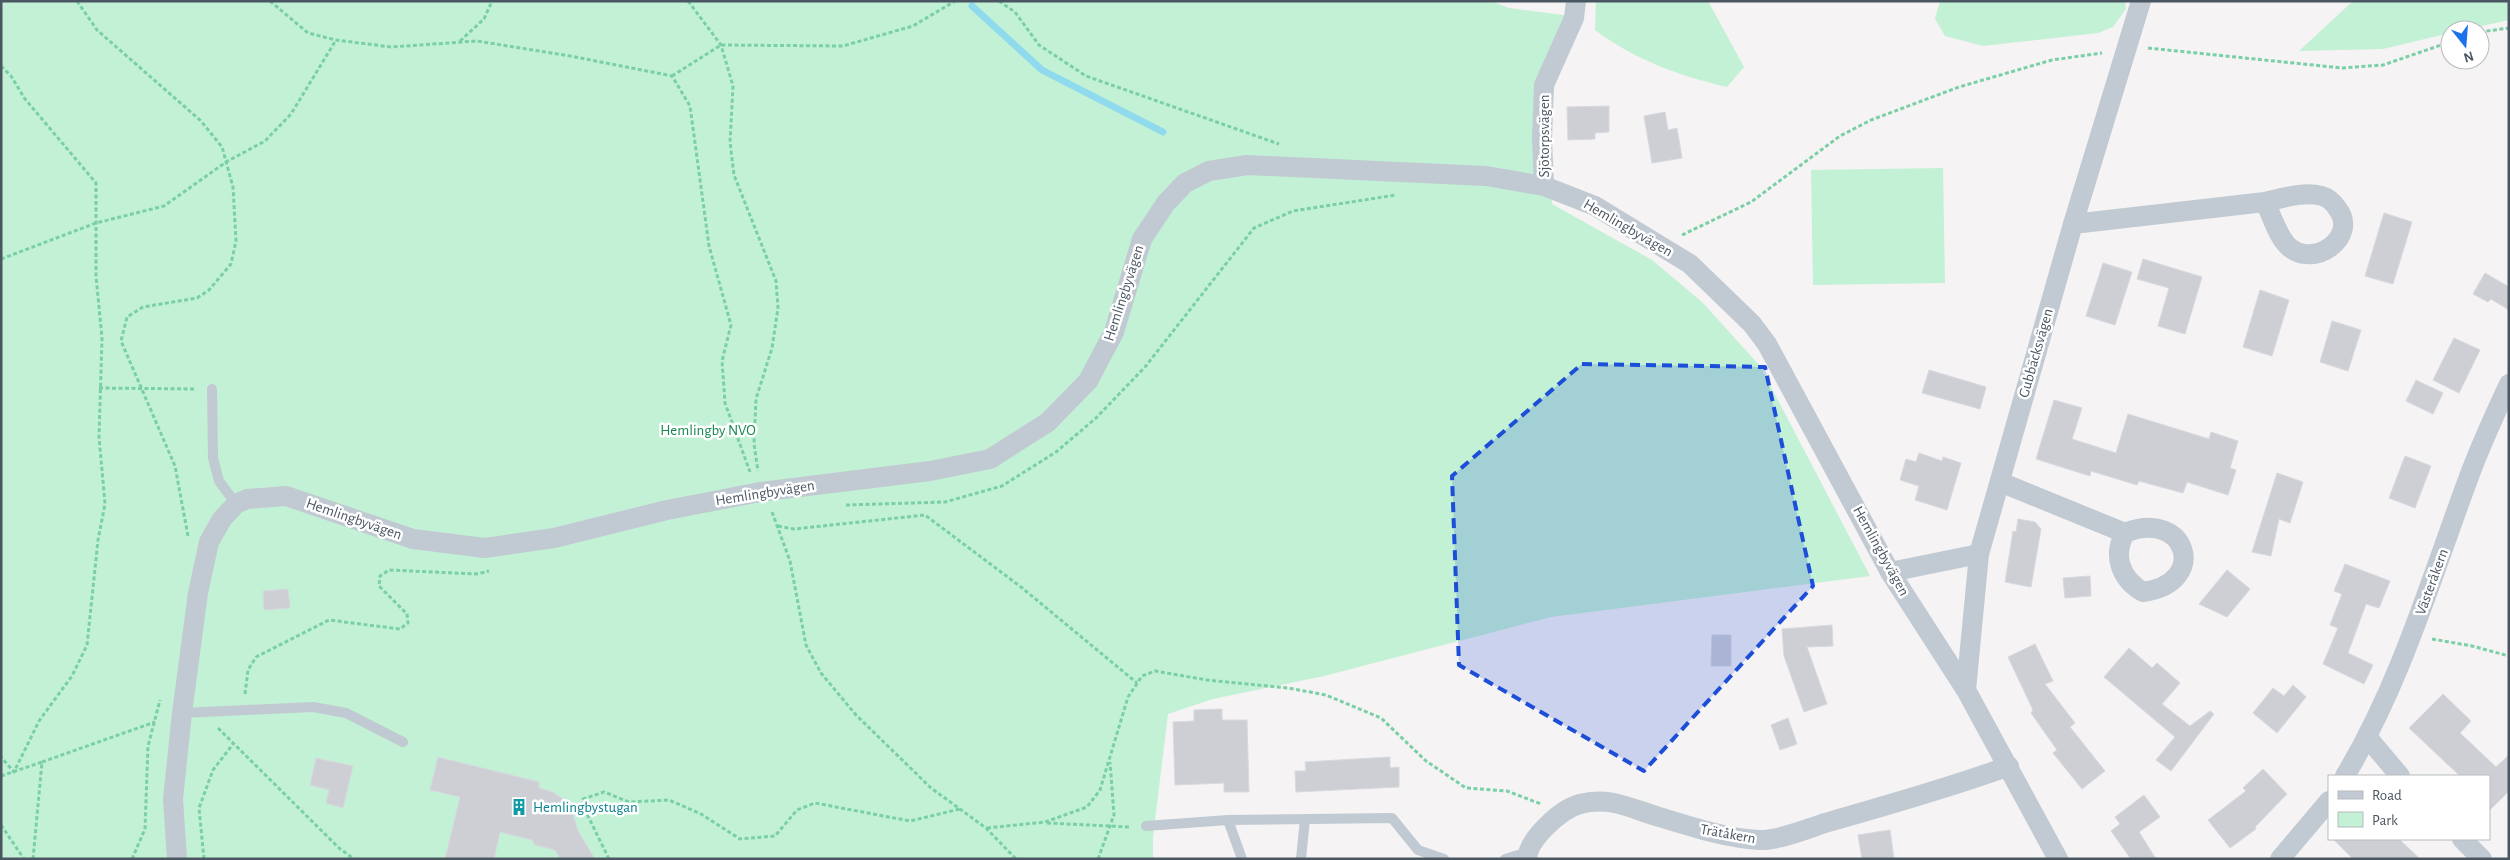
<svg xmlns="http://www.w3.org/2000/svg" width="2510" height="860" viewBox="0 0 2510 860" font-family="'Alegreya Sans',sans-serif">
  <rect width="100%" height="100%" fill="#f5f3f3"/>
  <!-- green -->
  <g fill="#c3f1d5">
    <path d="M 1,1 L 1491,1 L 1509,8 L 1571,16 L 1546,124 L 1552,204 L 1652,260 L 1702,302 L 1760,366 L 1870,576 L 1551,617 L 1324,676 L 1213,699 L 1168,714 L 1153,837 L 1153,859 L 1,859 Z"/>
    <path d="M 1596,1 L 1708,1 L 1744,67 L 1727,87 C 1680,76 1635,60 1595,30 Z"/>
    <path d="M 1940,1 L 2125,1 L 2126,9 L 2113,27 L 2098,33 L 1983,46 L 1945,36 L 1935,19 Z"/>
    <path d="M 2353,1 L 2509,1 L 2509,20 L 2464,30 L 2450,30 L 2450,33 L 2383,49 L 2299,51 Z"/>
    <path d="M 1943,168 L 1945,283 L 1813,285 L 1811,170 Z"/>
  </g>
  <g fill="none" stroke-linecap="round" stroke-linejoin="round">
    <!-- stream -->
    <path stroke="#90daee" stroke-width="7" d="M 972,6 L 1042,70 L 1163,132"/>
  </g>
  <!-- building -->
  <g fill="#cdcfd5" stroke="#d7d9de">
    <path d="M 1609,106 L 1609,132 L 1595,133 L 1595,139 L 1568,140 L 1567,107 Z"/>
    <path d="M 1665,112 L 1668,130 L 1677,128 L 1682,158 L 1652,163 L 1644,116 Z"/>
    <path d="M 2384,213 L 2412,222 L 2393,284 L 2365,276 Z"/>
    <path d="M 2143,259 L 2202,277 L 2185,334 L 2158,326 L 2169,288 L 2137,279 Z"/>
    <path d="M 2103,263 L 2132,272 L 2115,325 L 2086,316 Z"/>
    <path d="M 2485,273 L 2509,287 L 2509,310 L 2491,299 L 2488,302 L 2473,294 Z"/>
    <path d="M 2260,290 L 2289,300 L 2272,356 L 2243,347 Z"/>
    <path d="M 2332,321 L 2361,330 L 2348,371 L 2320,362 Z"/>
    <path d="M 2454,338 L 2480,350 L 2459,393 L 2433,380 Z"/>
    <path d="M 1929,370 L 1986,387 L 1980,409 L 1922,393 Z"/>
    <path d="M 2416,380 L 2443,393 L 2433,414 L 2406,401 Z"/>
    <path d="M 2054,400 L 2082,408 L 2072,439 L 2116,453 L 2128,414 L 2209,439 L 2211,432 L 2238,441 L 2230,468 L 2236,470 L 2228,495 L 2187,482 L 2183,493 L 2139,481 L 2137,485 L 2091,471 L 2090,476 L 2036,459 Z"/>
    <path d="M 1919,453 L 1942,461 L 1943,457 L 1961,463 L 1947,510 L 1915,500 L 1919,486 L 1900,480 L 1906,459 L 1916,462 Z"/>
    <path d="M 2405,456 L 2431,466 L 2415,508 L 2389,498 Z"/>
    <path d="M 2277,473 L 2303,482 L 2290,523 L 2279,519 L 2271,556 L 2252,552 Z"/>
    <path d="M 2018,519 L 2035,522 L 2041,529 L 2031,587 L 2005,582 L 2013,531 L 2016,532 Z"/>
    <path d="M 2345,564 L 2390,581 L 2379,608 L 2366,604 L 2348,653 L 2373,665 L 2364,684 L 2323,664 L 2338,628 L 2330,625 L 2342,594 L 2334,591 Z"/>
    <path d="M 2227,570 L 2250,589 L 2227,617 L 2199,604 Z"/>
    <path d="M 2090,576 L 2091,596 L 2065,598 L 2063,578 Z"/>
    <path d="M 288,589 L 290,608 L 264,610 L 263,591 Z"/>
    <path d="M 1832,625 L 1833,646 L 1807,647 L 1827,704 L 1804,712 L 1784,656 L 1782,629 Z"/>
    <path d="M 1712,635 L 1731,635 L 1731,666 L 1711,666 Z"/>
    <path d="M 2035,644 L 2053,681 L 2045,684 L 2075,723 L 2070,727 L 2105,771 L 2082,789 L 2053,753 L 2057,750 L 2031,713 L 2033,710 L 2008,657 Z"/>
    <path d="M 2129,648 L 2152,668 L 2157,663 L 2180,683 L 2162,704 L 2190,726 L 2210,711 L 2214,714 L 2171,771 L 2156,760 L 2175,737 L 2104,677 Z"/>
    <path d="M 2293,685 L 2306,697 L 2277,733 L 2253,713 L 2273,688 L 2284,696 Z"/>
    <path d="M 2443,694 L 2471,721 L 2460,733 L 2496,767 L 2509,755 L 2509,791 L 2489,811 L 2489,776 L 2460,776 L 2409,728 Z"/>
    <path d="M 1222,709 L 1222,720 L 1247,720 L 1249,792 L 1224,792 L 1224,783 L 1175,785 L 1173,722 L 1194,721 L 1194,710 Z"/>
    <path d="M 1788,718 L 1797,744 L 1780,750 L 1771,725 Z"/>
    <path d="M 438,757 L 539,782 L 539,788 L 553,792 L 564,800 L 573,814 L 578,831 L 595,859 L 560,859 L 555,850 L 535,845 L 532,840 L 500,832 L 494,859 L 445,859 L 460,797 L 430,790 Z"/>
    <path d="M 1390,757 L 1390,768 L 1399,767 L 1399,787 L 1296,792 L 1295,771 L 1306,771 L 1305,762 Z"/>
    <path d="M 316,758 L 353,766 L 343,808 L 326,803 L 329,790 L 310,785 Z"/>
    <path d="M 2263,769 L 2287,794 L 2255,827 L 2256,829 L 2230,848 L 2208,820 L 2246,791 L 2243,788 Z"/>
    <path d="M 2144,795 L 2160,817 L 2139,832 L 2156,859 L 2131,859 L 2111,831 L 2120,824 L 2115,817 Z"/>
    <path d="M 1890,830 L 1894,859 L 1862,859 L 1858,835 Z"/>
    <path d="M 2333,839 L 2399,839 L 2420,859 L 2353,859 Z"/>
  </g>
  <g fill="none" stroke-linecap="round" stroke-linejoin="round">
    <!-- path -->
    <g stroke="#7ad0a6" stroke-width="3" stroke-dasharray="4 2.5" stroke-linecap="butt">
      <path d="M 77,1 L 97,30 L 201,121 L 222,147 L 233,187 L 236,241 L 231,264 L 209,290 L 197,298 L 143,307 L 127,317 L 121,341 L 175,466 L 188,536"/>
      <path d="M 270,1 L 308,33 L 336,40 L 391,47 L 477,41 L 570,56 L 672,76 L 690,106 L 709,246 L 731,325 L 722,361 L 725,403 L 750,472"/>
      <path d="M 688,1 L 721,45 L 733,86 L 730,142 L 734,175 L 776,281 L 778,308 L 772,348 L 756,399 L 754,444 L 758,471"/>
      <path d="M 999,1 L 1015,12 L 1039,45 L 1086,76 L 1279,144"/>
      <path d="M 2480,32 L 2509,28"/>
      <path d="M 460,41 L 484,19 L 492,1"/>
      <path d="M 2148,48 L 2342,68 L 2383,65 L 2450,42"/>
      <path d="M 1,66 L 11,76 L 25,99 L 96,183 L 96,276 L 102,338 L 99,437 L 105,504 L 98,540 L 87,645 L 72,676 L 39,721 L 14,772 L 1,757"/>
      <path d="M 672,76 L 721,45 L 843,46 L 913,26 L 955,1"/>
      <path d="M 1682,235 L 1751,202 L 1840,136 L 1871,120 L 1959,87 L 2052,60 L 2102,53"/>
      <path d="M 1,259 L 96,223 L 164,206 L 226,162 L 265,141 L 291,114 L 336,40"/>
      <path d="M 99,388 L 196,389"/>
      <path d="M 846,505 L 945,502 L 1002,486 L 1056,452 L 1096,418 L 1145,367 L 1254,228 L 1293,211 L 1396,195"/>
      <path d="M 772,512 L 790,561 L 806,645 L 821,673 L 856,715 L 931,788 L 986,828 L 1016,859"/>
      <path d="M 778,526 L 794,529 L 925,515 L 1021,587 L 1137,683"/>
      <path d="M 2432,639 L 2472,646 L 2509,656"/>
      <path d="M 245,694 L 248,670 L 256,657 L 329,620 L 400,629 L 408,623 L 407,614 L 379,586 L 380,576 L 389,570 L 477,574 L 489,571"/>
      <path d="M 218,728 L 339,848 L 354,859"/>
      <path d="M 1,776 L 42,762"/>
      <path d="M 1047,823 L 1130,827"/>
      <path d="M 1,825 L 24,859"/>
      <path d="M 987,828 L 1045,822 L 1087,807 L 1100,790 L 1128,697 L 1142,676 L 1155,671 L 1207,680 L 1288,688 L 1326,695 L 1381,718 L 1426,761 L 1466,788 L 1507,791 L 1541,804"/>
      <path d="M 33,859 L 42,762 L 155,722"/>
      <path d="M 132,859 L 145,829 L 148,746 L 160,700"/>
      <path d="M 204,859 L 199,808 L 213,770 L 233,744"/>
      <path d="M 609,859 L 588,816 L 583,799 L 604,792 L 629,802 L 669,800 L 701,814 L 740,839 L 775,836 L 797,810 L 815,803 L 910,821 L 960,809"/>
      <path d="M 1098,859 L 1114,815 L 1110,762"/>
    </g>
    <!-- lane -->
    <g stroke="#c1cad2" stroke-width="10">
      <path d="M 212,389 L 213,458 L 219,481 L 236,504"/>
      <path d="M 182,713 L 313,707 L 346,713 L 403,742"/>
      <path d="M 1146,826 L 1228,820"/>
      <path d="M 1242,859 L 1228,820 L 1392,818 L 1418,850 L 1444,859"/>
      <path d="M 1301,859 L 1305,819"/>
      <path d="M 1505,859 L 1528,852"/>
    </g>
    <!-- street -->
    <g stroke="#c1cad2" stroke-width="20">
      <path d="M 1544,186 L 1542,139 L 1544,85 L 1574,18 L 1576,1"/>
      <path d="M 2073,224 L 2265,202 C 2272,216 2277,235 2288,246 C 2313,270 2360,237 2337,208 C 2333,202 2329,198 2322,196 C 2304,191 2283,198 2265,202"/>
      <path d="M 2000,482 L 2125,533 C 2187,508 2210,583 2143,592 C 2121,579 2112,556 2125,533"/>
      <path d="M 1890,572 L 1979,554"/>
      <path d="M 1966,690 L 1979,554 L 2073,224 L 2141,1"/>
      <path d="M 2368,738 L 2400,776"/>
      <path d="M 2345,776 C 2400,684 2430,582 2467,482 C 2479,449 2494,416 2509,384"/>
      <path d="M 2462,839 L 2482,859"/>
      <path d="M 177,859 L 173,799 L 182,713 L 198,593 L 209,542 L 222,519 L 236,504 L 247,499 L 286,496 L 413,539 L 485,548 L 554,538 L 667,510 L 760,492 L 930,471 L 990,459 L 1048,422 L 1088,381 L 1114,332 L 1142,239 L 1166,203 L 1185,183 L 1209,171 L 1247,165 L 1486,176 L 1544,186 L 1595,206 L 1690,264 L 1752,324 L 1767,344 L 1890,572 L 1966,690 L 2058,859"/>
      <path d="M 1527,859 C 1528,839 1561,809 1580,804 C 1608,796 1630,808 1656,816 C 1690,826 1724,838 1759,840 C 1777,841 1807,829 1825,823 C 1887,805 1949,788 2009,766"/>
      <path d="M 2280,859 L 2329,801"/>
    </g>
  </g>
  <!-- marked area -->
  <path fill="#1d4ed8" fill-opacity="0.2" stroke="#1d4ed8" stroke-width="4" stroke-dasharray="10 6" stroke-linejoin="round" d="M 1582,364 L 1765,367 L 1813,586 L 1644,771 L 1459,665 L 1452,476 Z"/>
  <!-- icons -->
  <defs>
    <g id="building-bare" transform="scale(1.35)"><path d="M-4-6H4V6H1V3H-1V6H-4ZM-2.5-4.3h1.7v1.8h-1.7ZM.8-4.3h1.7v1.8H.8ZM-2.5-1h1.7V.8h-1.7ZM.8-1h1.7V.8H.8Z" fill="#0f9aa8" stroke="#fff" stroke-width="2.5" paint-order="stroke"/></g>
  </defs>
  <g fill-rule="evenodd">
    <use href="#building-bare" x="519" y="807"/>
  </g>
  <g text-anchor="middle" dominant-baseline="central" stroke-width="5" stroke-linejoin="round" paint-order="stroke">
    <!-- street labels -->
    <g font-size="15" fill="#4a5661" stroke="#fff">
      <text transform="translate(1544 136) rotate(-90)">Sjötorpsvägen</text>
      <text transform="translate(1628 228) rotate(30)">Hemlingbyvägen</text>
      <text transform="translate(1124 293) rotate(-72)">Hemlingbyvägen</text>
      <text transform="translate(2036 353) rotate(-74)">Gubbäcksvägen</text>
      <text transform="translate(765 493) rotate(-9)">Hemlingbyvägen</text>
      <text transform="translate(354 519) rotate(19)">Hemlingbyvägen</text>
      <text transform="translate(1881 551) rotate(61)">Hemlingbyvägen</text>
      <text transform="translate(2432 582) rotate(-70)">Västeråkern</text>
      <text transform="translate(1728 834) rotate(10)">Trätåkern</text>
    </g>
    <!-- park labels -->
    <g font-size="15" fill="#17864f" stroke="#fff">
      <text x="708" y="430">Hemlingby NVO</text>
    </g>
    <!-- culture labels -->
    <g font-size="15" fill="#0d838f" stroke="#fff" text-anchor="start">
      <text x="533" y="807">Hemlingbystugan</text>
    </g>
  </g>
  <!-- border -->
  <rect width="2510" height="860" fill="none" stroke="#4a5661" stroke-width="5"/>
  <!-- legend -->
  <rect x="2328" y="775" width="162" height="65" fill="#ffffff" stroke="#b7bbc0"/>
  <rect x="2338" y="791" width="25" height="8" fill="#c1cad2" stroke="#b7bbc0"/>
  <text x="2372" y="800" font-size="15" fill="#4a5661">Road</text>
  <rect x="2338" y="812" width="25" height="15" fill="#c3f1d5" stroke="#b7bbc0"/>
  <text x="2372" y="825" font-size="15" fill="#4a5661">Park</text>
  <!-- north arrow -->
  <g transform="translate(2465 45) rotate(163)"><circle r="24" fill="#ffffff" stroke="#b7bbc0"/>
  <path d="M0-4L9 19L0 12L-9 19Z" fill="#1a73e8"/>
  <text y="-8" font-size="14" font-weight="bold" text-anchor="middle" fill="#4a5661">N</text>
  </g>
</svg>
